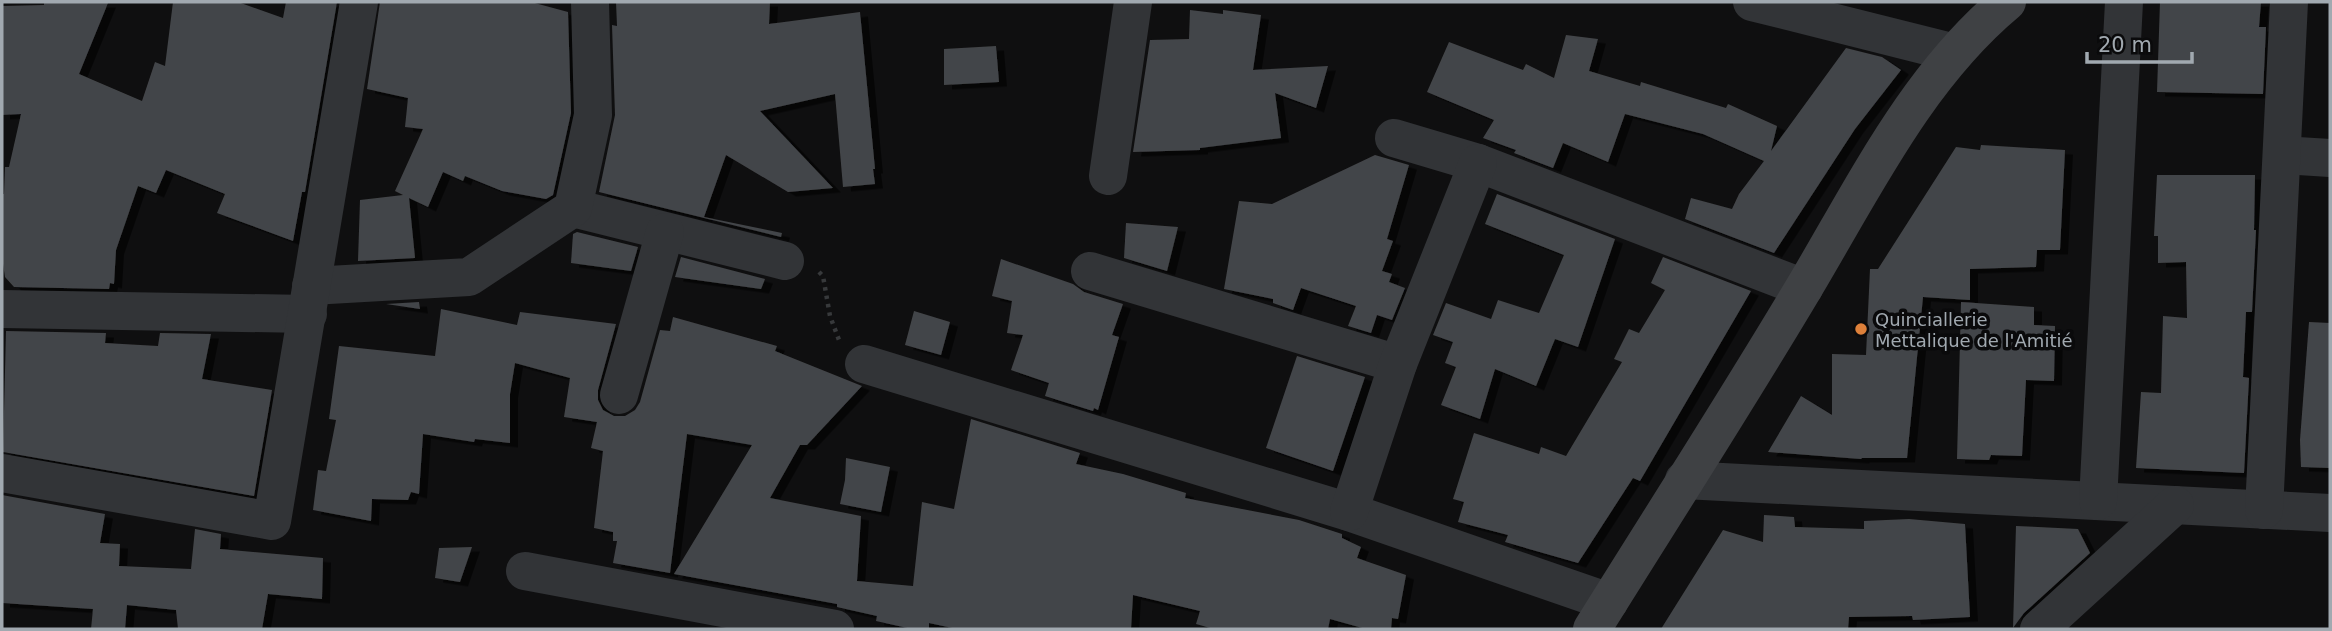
<svg xmlns="http://www.w3.org/2000/svg" width="2332" height="631" viewBox="0 0 2332 631" font-family="'DejaVu Sans',sans-serif">
  <defs>
    <filter id="shadow"><feDropShadow dx="8" dy="4.5" stdDeviation="0" flood-color="#0009"/></filter>
  </defs>
  <rect width="100%" height="100%" fill="#0f0f10"/>
  <!-- building -->
  <g fill="#434548" filter="url(#shadow)">
    <path d="M 173,2 L 238,2 L 283,18 L 286,2 L 337,2 L 305,192 L 302,192 L 293,241 L 217,213 L 225,194 L 166,170 L 156,193 L 138,186 L 116,250 L 114,284 L 110,283 L 109,289 L 14,287 L 5,277 L 2,257 L 2,194 L 4,194 L 5,167 L 9,167 L 21,114 L 2,115 L 2,6 L 44,5 L 44,3 L 108,3 L 79,74 L 142,101 L 155,62 L 165,66 Z"/>
    <path d="M 380,2 L 531,2 L 568,12 L 571,113 L 553,195 L 546,199 L 502,191 L 465,176 L 463,181 L 443,172 L 428,207 L 409,198 L 415,258 L 358,261 L 360,200 L 403,195 L 395,191 L 423,129 L 405,127 L 408,98 L 367,89 Z"/>
    <path d="M 616,2 L 770,2 L 769,24 L 860,12 L 875,169 L 873,169 L 875,184 L 843,187 L 835,94 L 760,111 L 833,188 L 788,192 L 726,155 L 704,217 L 782,233 L 781,237 L 599,192 L 615,115 L 612,25 L 617,26 Z"/>
    <path d="M 2160,2 L 2261,2 L 2259,27 L 2266,27 L 2263,94 L 2157,92 Z"/>
    <path d="M 1190,10 L 1223,14 L 1223,10 L 1261,15 L 1253,70 L 1328,66 L 1316,108 L 1275,93 L 1281,138 L 1200,148 L 1200,150 L 1133,152 L 1150,40 L 1189,39 Z"/>
    <path d="M 1566,35 L 1598,39 L 1589,71 L 1640,86 L 1641,82 L 1726,108 L 1728,104 L 1777,126 L 1771,151 L 1846,48 L 1882,57 L 1901,70 L 1855,129 L 1774,253 L 1685,219 L 1691,198 L 1732,209 L 1739,194 L 1764,161 L 1703,134 L 1625,114 L 1608,162 L 1563,143 L 1553,168 L 1514,153 L 1516,150 L 1483,138 L 1494,120 L 1427,92 L 1449,42 L 1523,70 L 1526,64 L 1554,78 Z"/>
    <path d="M 996,46 L 999,82 L 944,85 L 944,49 Z"/>
    <path d="M 1981,145 L 2065,150 L 2060,250 L 2037,250 L 2036,267 L 1970,269 L 1970,300 L 1923,297 L 1907,458 L 1862,458 L 1861,459 L 1768,452 L 1801,396 L 1832,415 L 1832,354 L 1866,355 L 1870,269 L 1878,269 L 1956,147 L 1980,150 Z"/>
    <path d="M 1375,155 L 1409,165 L 1387,239 L 1393,241 L 1382,271 L 1392,274 L 1389,282 L 1405,288 L 1392,320 L 1377,315 L 1371,333 L 1348,326 L 1356,306 L 1301,288 L 1293,310 L 1273,303 L 1273,299 L 1224,289 L 1239,201 L 1272,204 Z"/>
    <path d="M 2157,175 L 2255,175 L 2254,230 L 2256,230 L 2252,312 L 2246,312 L 2243,377 L 2249,378 L 2244,473 L 2136,468 L 2141,392 L 2161,393 L 2163,316 L 2187,318 L 2186,262 L 2158,263 L 2158,236 L 2154,236 Z"/>
    <path d="M 1497,194 L 1615,239 L 1578,347 L 1555,339 L 1536,386 L 1495,369 L 1480,419 L 1441,405 L 1456,367 L 1445,363 L 1453,342 L 1433,335 L 1446,303 L 1491,319 L 1498,300 L 1539,313 L 1564,255 L 1485,224 Z"/>
    <path d="M 1126,223 L 1178,227 L 1167,271 L 1124,258 Z"/>
    <path d="M 577,232 L 638,247 L 631,271 L 571,263 L 573,234 Z"/>
    <path d="M 681,257 L 765,279 L 761,289 L 675,277 Z"/>
    <path d="M 1663,257 L 1751,291 L 1640,481 L 1633,478 L 1578,563 L 1505,542 L 1508,535 L 1458,522 L 1464,502 L 1453,499 L 1474,433 L 1539,454 L 1541,447 L 1566,456 L 1622,362 L 1614,359 L 1629,329 L 1639,333 L 1665,290 L 1651,283 Z"/>
    <path d="M 1001,259 L 1073,284 L 1084,292 L 1123,304 L 1112,335 L 1119,337 L 1098,410 L 1094,408 L 1093,411 L 1045,396 L 1049,383 L 1011,370 L 1023,335 L 1007,333 L 1012,301 L 992,296 Z"/>
    <path d="M 419,302 L 420,309 L 386,304 Z"/>
    <path d="M 1961,302 L 2034,307 L 2034,325 L 2055,326 L 2054,381 L 2026,380 L 2022,456 L 1991,455 L 1989,460 L 1957,459 Z"/>
    <path d="M 441,309 L 517,325 L 520,312 L 616,324 L 598,390 L 598,400 L 603,410 L 614,416 L 625,416 L 635,410 L 640,402 L 660,330 L 670,331 L 673,317 L 777,346 L 775,351 L 862,386 L 807,445 L 800,445 L 770,498 L 861,516 L 857,581 L 913,586 L 922,502 L 954,509 L 971,419 L 1080,453 L 1076,464 L 1123,474 L 1186,493 L 1185,498 L 1299,520 L 1342,534 L 1342,538 L 1361,547 L 1357,558 L 1406,575 L 1398,619 L 1392,618 L 1391,629 L 1366,629 L 1330,619 L 1328,629 L 1214,629 L 1196,624 L 1200,611 L 1133,595 L 1131,629 L 957,629 L 929,623 L 929,629 L 912,629 L 876,621 L 877,616 L 837,607 L 837,604 L 674,574 L 752,445 L 687,434 L 670,573 L 613,563 L 617,541 L 613,541 L 613,532 L 594,528 L 603,451 L 591,448 L 597,422 L 564,417 L 570,378 L 515,363 L 510,394 L 510,443 L 475,439 L 474,442 L 423,434 L 419,494 L 411,492 L 408,500 L 372,499 L 371,521 L 313,510 L 318,470 L 326,471 L 336,420 L 329,419 L 339,346 L 435,356 Z"/>
    <path d="M 914,311 L 950,322 L 941,355 L 905,345 Z"/>
    <path d="M 2309,322 L 2330,323 L 2330,468 L 2301,467 L 2300,440 Z"/>
    <path d="M 6,331 L 106,333 L 105,343 L 158,346 L 160,333 L 211,334 L 202,379 L 272,390 L 254,496 L 3,452 Z"/>
    <path d="M 1297,356 L 1365,377 L 1333,471 L 1266,448 Z"/>
    <path d="M 846,458 L 890,467 L 881,512 L 840,504 L 845,480 Z"/>
    <path d="M 2,495 L 105,514 L 100,543 L 120,544 L 119,566 L 191,569 L 195,529 L 221,534 L 220,549 L 323,558 L 322,599 L 268,594 L 262,629 L 178,629 L 176,610 L 127,605 L 125,629 L 91,629 L 93,609 L 2,603 Z"/>
    <path d="M 1764,515 L 1794,517 L 1795,527 L 1864,529 L 1864,521 L 1909,519 L 1965,524 L 1970,617 L 1913,620 L 1912,616 L 1849,617 L 1848,629 L 1661,629 L 1723,530 L 1763,542 Z"/>
    <path d="M 2016,526 L 2078,529 L 2090,553 L 2024,613 L 2013,628 Z"/>
    <path d="M 472,547 L 460,582 L 435,578 L 439,548 Z"/>
  </g>
  <g fill="none" stroke-linecap="round" stroke-linejoin="round">
    <!-- path -->
    <path stroke="#37393b" stroke-width="4.5" stroke-dasharray="3.5 5" stroke-linecap="butt" d="M 819,272 L 823,276 L 830,316 L 839,340"/>
    <!-- street -->
    <g stroke="#323437" stroke-width="38">
      <path d="M 1752,2 L 1955,53"/>
      <path d="M 1394,138 L 1478,163 L 1804,288"/>
      <path d="M 2282,155 L 2330,158"/>
      <path d="M 1108,176 L 1133,2"/>
      <path d="M 573,208 L 785,261"/>
      <path d="M 1090,271 L 1398,364"/>
      <path d="M 311,286 L 469,277 L 573,208 L 593,115 L 590,2"/>
      <path d="M 2,309 L 308,314"/>
      <path d="M 864,364 L 1349,512 L 1609,602"/>
      <path d="M 619,395 L 665,232"/>
      <path d="M 2,473 L 272,521 L 359,2"/>
      <path d="M 1684,480 L 2330,513"/>
      <path d="M 2098,501 L 2124,2"/>
      <path d="M 2264,510 L 2289,2"/>
      <path d="M 1349,512 L 1398,364 L 1478,163"/>
      <path d="M 525,571 L 835,629"/>
      <path d="M 2039,629 L 2175,505"/>
    </g>
    <!-- secondary -->
    <path stroke="#3f4144" stroke-width="38" d="M 1592,629 C 1663,515 1736,402 1805,286 C 1864,187 1917,77 2007,2"/>
  </g>
  <!-- markers -->
  <circle fill="#dd803a" stroke="#0a0a0b" stroke-width="2.5" cx="1861" cy="329" r="7"/>
  <g text-anchor="middle" dominant-baseline="central" stroke-width="7" stroke-linejoin="round" paint-order="stroke">
    <!-- poi labels -->
    <g font-size="18" fill="#a1a9b0" stroke="#0a0a0b" text-anchor="start">
      <text x="1875" y="319">Quinciallerie<tspan x="1875" dy="21">Mettalique de l'Amitié</tspan></text>
    </g>
  </g>
  <!-- border -->
  <rect width="2332" height="631" fill="none" stroke="#a1a9b0" stroke-width="7"/>
  <!-- scale -->
  <path d="M2087 52v10h105v-10" fill="none" stroke="#a1a9b0" stroke-width="3.5"/>
  <text x="2098" y="52" font-size="21" fill="#a1a9b0" stroke="#0a0a0b" stroke-width="5" paint-order="stroke">20 m</text>
</svg>
